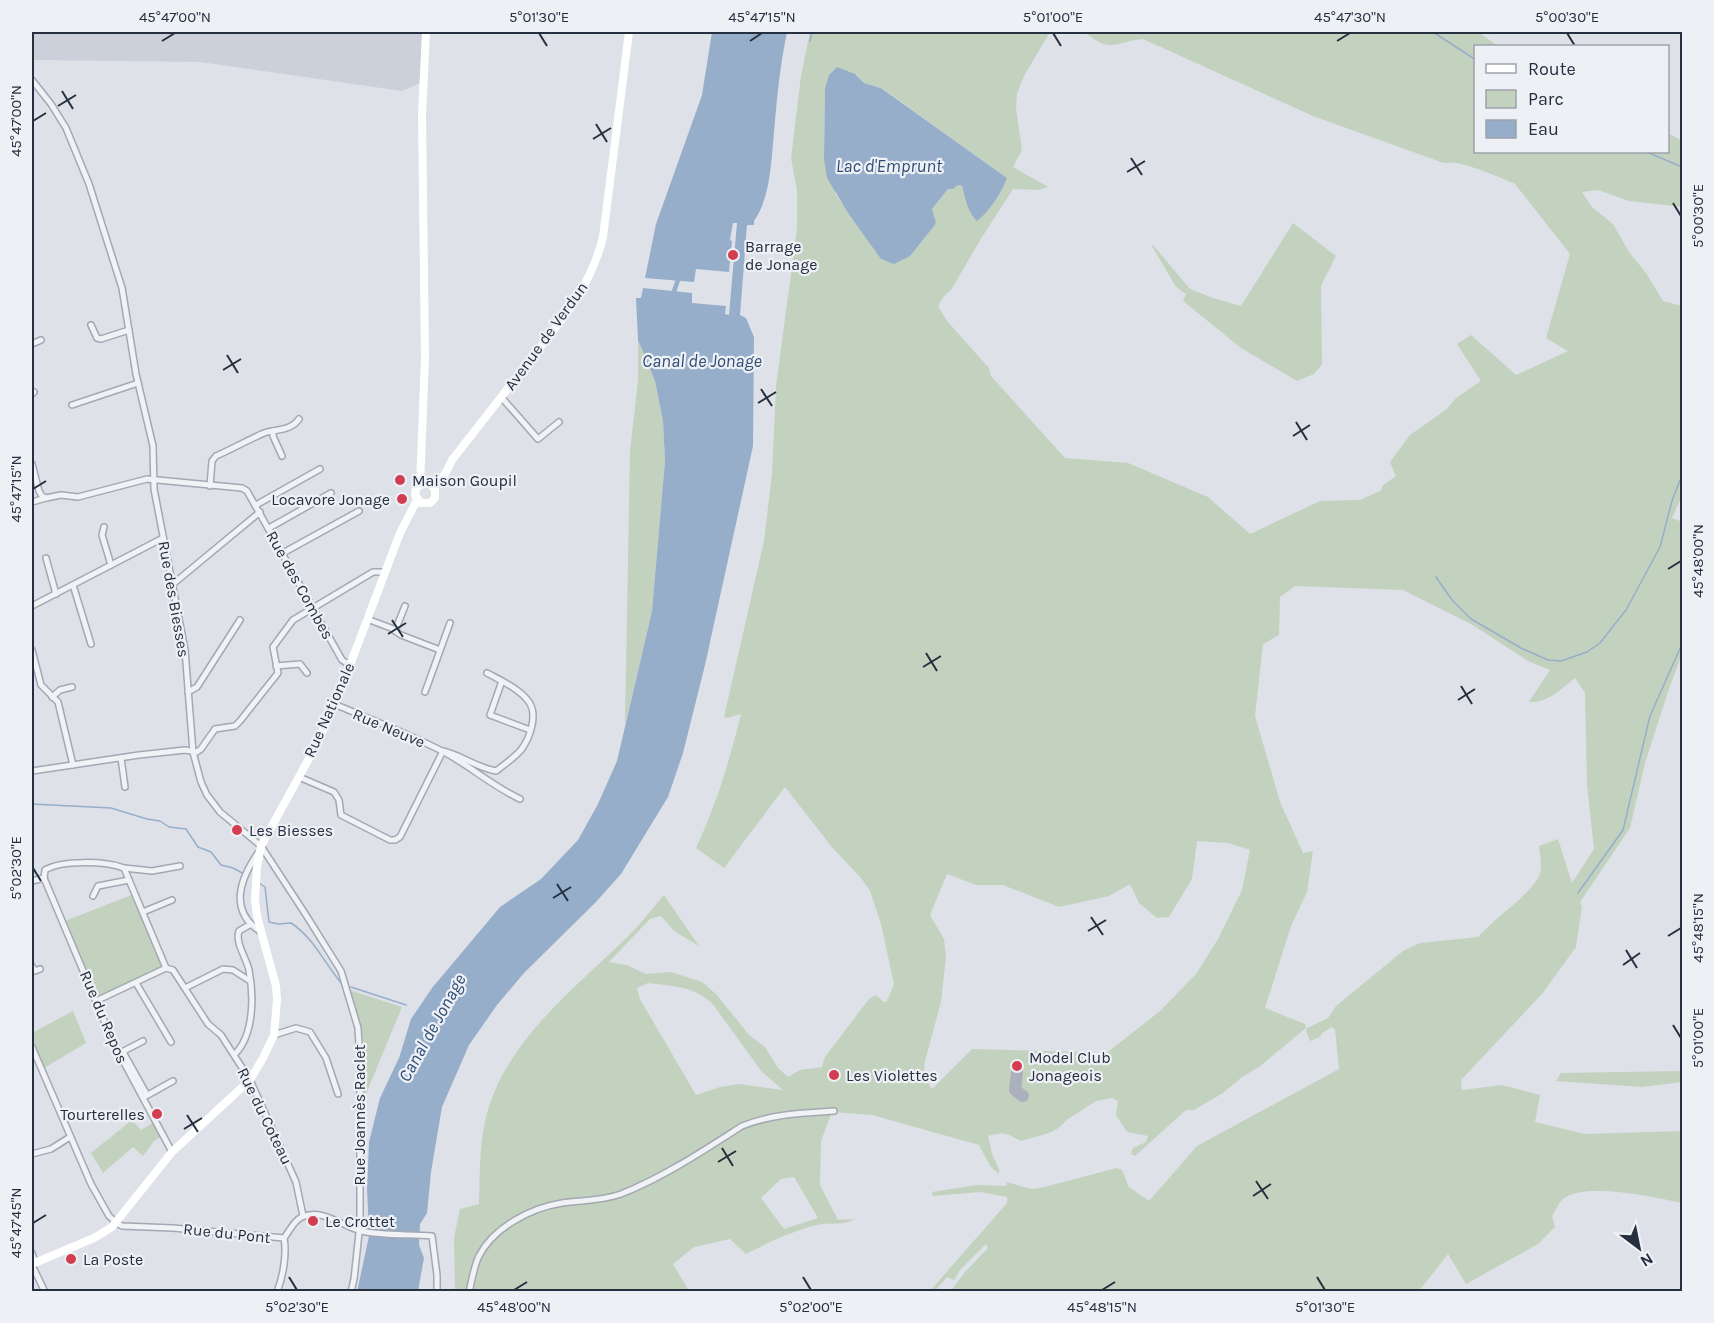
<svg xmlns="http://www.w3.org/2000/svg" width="1714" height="1323" viewBox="0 0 1714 1323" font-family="Karla,sans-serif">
  <rect width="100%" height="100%" fill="#dee1e8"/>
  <!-- built -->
  <path fill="#ccd0da" d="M 32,32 L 423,32 L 420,83 L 402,91 L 201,62 L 32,60 Z"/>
  <!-- green -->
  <g fill="#c3d2be" fill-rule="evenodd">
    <path d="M 810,32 L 1050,32 L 1024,76 L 1017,93 L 1016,108 L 1022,150 L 1013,167 L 1048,187 L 1039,190 L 1013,189 L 982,237 L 951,290 L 944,296 L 938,306 L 947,321 L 989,368 L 991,376 L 1065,458 L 1128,463 L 1208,497 L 1250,534 L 1320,501 L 1360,500 L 1382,490 L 1382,486 L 1396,476 L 1390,462 L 1410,435 L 1447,409 L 1456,398 L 1481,381 L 1457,344 L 1471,335 L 1516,375 L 1568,351 L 1546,338 L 1570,254 L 1515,184 C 1505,179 1467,164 1456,163 C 1449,162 1445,164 1438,161 L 1313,116 L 1143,39 C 1115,41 1111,55 1085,32 L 1478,32 L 1498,46 L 1476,46 L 1476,152 L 1668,152 L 1668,133 L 1682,141 L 1682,207 L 1629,201 L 1598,190 L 1582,192 L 1592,207 L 1613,224 L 1629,252 L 1646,273 L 1663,301 L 1682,306 L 1682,496 L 1672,518 L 1679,521 L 1682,516 L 1682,654 L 1669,689 L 1645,763 L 1630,828 L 1580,902 L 1582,907 L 1576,947 L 1542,994 L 1461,1080 L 1462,1090 L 1502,1085 L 1540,1095 L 1535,1122 L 1585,1134 L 1682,1131 L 1682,1203 C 1656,1197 1589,1183 1566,1197 C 1559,1201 1556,1210 1552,1216 L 1555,1227 L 1538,1244 L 1466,1284 L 1448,1254 L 1419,1291 L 951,1291 L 965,1272 L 988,1248 L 986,1244 L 961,1269 L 954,1280 L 947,1277 L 935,1291 L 930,1291 L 1007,1203 L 1007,1197 L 980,1192 L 933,1196 L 932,1192 L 977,1185 L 1006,1186 L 1007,1182 L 1031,1189 L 1040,1188 L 1117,1168 L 1122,1170 L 1129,1187 L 1149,1201 L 1197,1146 L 1339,1069 L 1335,1030 L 1332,1027 L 1322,1033 L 1320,1037 L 1310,1041 L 1306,1031 L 1307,1028 L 1328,1018 L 1336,1006 L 1403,951 L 1420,943 L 1478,937 C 1494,918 1531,895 1540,874 C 1542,867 1540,854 1539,846 L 1558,839 L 1572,883 L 1594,849 L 1587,785 L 1585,693 L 1575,678 C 1561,689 1548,703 1529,702 L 1550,670 L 1528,661 L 1471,624 L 1403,590 L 1295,586 L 1280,597 L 1279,635 L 1263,644 L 1255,716 L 1280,802 L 1303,853 L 1313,851 L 1307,892 L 1291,926 L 1265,1008 L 1305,1024 L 1306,1028 L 1259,1067 L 1242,1077 L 1223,1093 L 1194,1110 L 1186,1110 L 1135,1156 L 1131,1154 L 1133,1148 L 1146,1142 L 1148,1136 L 1127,1132 L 1116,1115 L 1118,1101 L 1112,1098 L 1096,1101 L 1068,1119 L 1057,1129 L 1049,1133 L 1021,1141 C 1006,1134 1006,1131 988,1136 L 992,1154 L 999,1169 L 999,1174 L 990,1166 L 979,1145 L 872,1115 L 832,1112 L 821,1141 L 820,1185 L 838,1220 L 855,1219 C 843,1226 830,1222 817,1225 C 790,1232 771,1241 746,1254 L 730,1239 L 694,1247 L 673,1264 L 689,1291 L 455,1292 L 454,1238 L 460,1209 L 479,1204 C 480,1174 479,1142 487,1113 C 507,1042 570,992 621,943 C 637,929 650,911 664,895 L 699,946 L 674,931 L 661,916 L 650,919 L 609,962 L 627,965 L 646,974 L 671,972 L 702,982 L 716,994 L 749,1035 L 765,1047 L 778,1068 L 788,1077 L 800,1070 L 822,1067 L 825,1057 L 869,999 L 876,995 L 884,1002 L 887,1001 L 894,984 L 881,924 L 870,891 L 861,878 L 831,846 L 785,787 L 724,868 L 696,848 C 717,803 729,762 741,714 L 727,718 L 724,717 L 764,541 L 772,474 L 776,386 L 797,229 L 797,191 L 791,158 L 801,76 ZM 855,74 L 864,83 L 882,88 L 1007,178 L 998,197 L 981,218 L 965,198 L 962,186 L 958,185 L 953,189 L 948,189 L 932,209 L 936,222 L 881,258 L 836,195 L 824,159 L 825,88 L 829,75 ZM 1197,841 L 1228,843 L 1250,850 L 1242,890 L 1218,939 L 1196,974 L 1160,1011 L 1104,1055 L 1084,1052 L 972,1049 L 932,1089 L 928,1083 L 924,1071 L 925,1061 L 941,1002 L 946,957 L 944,939 L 930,915 L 947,874 L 976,885 L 1003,885 L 1059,907 L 1109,896 L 1130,884 L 1139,903 L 1157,918 L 1169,917 L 1192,879 ZM 648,983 C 672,986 693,986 712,1003 L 762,1072 L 783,1090 L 739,1084 L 720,1087 L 696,1095 L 640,999 L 637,988 ZM 794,1177 L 818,1218 L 784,1229 L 761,1198 L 781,1179 Z"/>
    <path d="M 1293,223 L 1336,256 L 1321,286 L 1322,364 L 1314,374 L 1297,381 L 1241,348 L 1183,301 L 1186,294 L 1176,287 L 1152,246 L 1153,245 L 1190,289 L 1213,298 L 1241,306 Z"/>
    <path d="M 638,340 L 655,381 L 663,421 L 665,461 L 652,611 L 625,725 L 630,452 L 638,380 Z"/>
    <path d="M 134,894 L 164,966 L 100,998 L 95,996 L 65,921 Z"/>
    <path d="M 349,990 L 402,1007 L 366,1094 L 364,1093 L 364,1045 L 361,1027 Z"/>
    <path d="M 73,1011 L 86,1043 L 44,1068 L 32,1038 L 32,1033 Z"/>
    <path d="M 1682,1071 L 1682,1082 L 1642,1087 L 1556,1081 L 1561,1073 Z"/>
    <path d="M 132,1120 L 141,1130 L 154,1122 L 162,1136 L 154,1141 L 143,1156 L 133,1147 L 103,1173 L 91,1153 Z"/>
  </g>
  <!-- water -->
  <g fill="#97aeca">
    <path d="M 712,32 L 787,32 C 780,65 777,98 774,132 C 771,162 771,196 754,221 L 754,225 L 747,225 L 740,315 L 746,318 L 754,337 L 753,446 L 705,665 L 683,753 L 668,797 L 621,874 L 596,902 L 524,973 L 497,1005 L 469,1045 L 442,1107 L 431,1172 L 427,1213 L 420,1224 L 419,1245 L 424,1258 L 418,1291 L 357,1292 L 369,1236 L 367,1188 L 369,1142 L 380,1098 L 399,1058 L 411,1019 L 432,988 L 500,907 L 541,879 L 578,840 L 598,804 L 617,761 L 652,611 L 665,461 L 663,421 L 655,381 L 638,340 L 636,298 L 641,298 L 643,288 L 692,293 L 692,303 L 726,306 L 725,314 L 729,315 L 737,223 L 733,223 L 730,240 L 732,241 L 729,272 L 696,269 L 694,282 L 645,278 L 656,224 L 702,95 Z"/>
    <path d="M 837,67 L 855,74 L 864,83 L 881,88 L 1007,178 C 1002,192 989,212 977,221 C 968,213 965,198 962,186 L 958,185 L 953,189 L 948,189 L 932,209 L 936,222 L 934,226 L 910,256 L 894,264 L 881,259 L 848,213 L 827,178 L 824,159 L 825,88 L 829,75 Z"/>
  </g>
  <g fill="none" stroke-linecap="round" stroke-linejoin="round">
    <!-- stream -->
    <g stroke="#97aeca" stroke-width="1.5">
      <path d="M 1433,32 L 1476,60"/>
      <path d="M 810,41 L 812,32"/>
      <path d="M 1647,152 L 1682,167"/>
      <path d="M 1436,577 L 1452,600 L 1471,619 L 1521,648 L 1548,660 L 1561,661 L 1587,652 L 1600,643 L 1626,610 L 1660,547 L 1672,501 L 1682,475"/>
      <path d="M 32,804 L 111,808 L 147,819 L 160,821 L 169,827 L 186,829 L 198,847 L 211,852 L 221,865 L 233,868 L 244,874"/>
      <path d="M 259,883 L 265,887 L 269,922 L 278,924 L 291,923 C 313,937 325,964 342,984"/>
      <path d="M 1578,893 L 1623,830 L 1650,716 L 1682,644"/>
      <path d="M 351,987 L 406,1005"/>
    </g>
    <!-- canal -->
    <path stroke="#97aeca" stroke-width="4.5" d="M 672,297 L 679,277"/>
    <!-- taxiway -->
    <path stroke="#aab0bd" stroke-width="12" d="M 1017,1072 L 1015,1090 L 1023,1096"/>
    <!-- street casing -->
    <g stroke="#a3a8b2" stroke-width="8">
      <g id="street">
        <path d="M 32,80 L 51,104 L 66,128 L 89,184 L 122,288 L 136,374 L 153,446 L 154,489 L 185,650 L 193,752 L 201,782 L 207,795 L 220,812 L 261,846 L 306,915 L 341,971 L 358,1028 L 360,1062 L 360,1224 L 354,1279 L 351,1292"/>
        <path d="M 91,325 L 97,338 L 101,339 L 129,330"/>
        <path d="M 32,344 L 41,340"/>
        <path d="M 32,394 L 34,392"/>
        <path d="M 502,398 L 538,439 L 559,422"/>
        <path d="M 72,405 L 138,383"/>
        <path d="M 273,431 L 273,436 L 282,456"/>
        <path d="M 32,464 L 39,491 L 42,496 L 46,498 L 61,495 L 78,497 L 147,479 L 242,488 L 247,491 L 342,660 L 350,665"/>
        <path d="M 210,486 L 212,461 L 216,456 C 232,449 248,440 264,433 C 276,429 291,431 299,419"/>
        <path d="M 32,502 L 46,498"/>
        <path d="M 256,505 L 320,469"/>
        <path d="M 104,527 L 102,535 L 111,565"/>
        <path d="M 269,528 L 331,493"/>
        <path d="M 283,553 L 359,511"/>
        <path d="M 46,558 L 56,594"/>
        <path d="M 173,584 L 260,512"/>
        <path d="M 73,585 L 91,644"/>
        <path d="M 32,606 L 163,538"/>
        <path d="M 367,619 L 391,628 L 401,635 L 440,650"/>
        <path d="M 395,631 L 405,606"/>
        <path d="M 32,650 L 41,685 L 58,702 L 73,765"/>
        <path d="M 276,666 L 300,664 L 307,673"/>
        <path d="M 502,681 L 490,715 L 530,730"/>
        <path d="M 188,692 L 197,687 L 240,620"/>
        <path d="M 425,692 L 450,623"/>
        <path d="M 52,697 L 60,690 L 72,687"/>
        <path d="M 334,704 C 370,719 407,733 442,751 C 469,765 492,786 520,799"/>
        <path d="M 121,758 L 125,787"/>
        <path d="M 32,771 L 139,755 L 185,750 L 197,752 L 201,749 L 215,729 L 235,726 L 240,721 L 278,673 L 273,647 L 293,620 L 373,572 L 385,572"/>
        <path d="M 299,777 L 334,792 L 339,800 L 341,815 L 390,840 L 395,840 L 400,837 L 443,751 C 463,756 475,767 496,771 C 505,764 514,758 521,750 C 530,738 538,715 529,702 C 520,689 500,680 487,673"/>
        <path d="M 258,853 C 240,879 228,911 261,932"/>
        <path d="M 44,878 L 113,1042 L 172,1152"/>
        <path d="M 44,878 L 45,870 C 62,860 105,861 124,868"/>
        <path d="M 32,881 L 44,878"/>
        <path d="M 93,896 L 98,886 L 129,880"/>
        <path d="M 143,912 L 172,900"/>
        <path d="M 32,966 L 35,971 L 40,969"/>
        <path d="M 166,968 L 173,970 L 208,1024 L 221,1035 L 250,1080 L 296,1182 L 303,1216"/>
        <path d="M 166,968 L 124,868 L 152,871 L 180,866"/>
        <path d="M 136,983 L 171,1042"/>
        <path d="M 185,988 L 223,969 L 233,970 L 250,981"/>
        <path d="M 96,1001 L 166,968"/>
        <path d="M 274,1035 L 296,1028 L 310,1032 L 326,1058 L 338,1094"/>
        <path d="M 32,1047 L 91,1184 L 109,1216 L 118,1224 L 122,1226 L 173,1228 L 284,1238 C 289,1232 294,1220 302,1217 C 322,1208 342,1226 361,1231 C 383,1236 409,1234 432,1236 L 437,1275 L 437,1292"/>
        <path d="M 123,1052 L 147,1095"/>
        <path d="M 120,1053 L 143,1041"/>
        <path d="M 235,1054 C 254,1035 254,996 249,970 C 246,957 235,943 239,931 L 251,924"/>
        <path d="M 146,1096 L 173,1081"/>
        <path d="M 32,1154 L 51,1149 L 70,1137"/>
        <path d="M 32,1253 L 35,1262"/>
        <path d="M 32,1265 L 45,1292"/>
        <path d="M 277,1292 C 283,1277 287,1254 284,1238"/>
        <path d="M 469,1292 C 472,1280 474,1266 479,1256 C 494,1227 531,1208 562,1203 C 582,1200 602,1201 621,1194 C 664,1177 703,1151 742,1126 C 772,1114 802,1113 834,1111"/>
      </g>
    </g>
    <!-- street -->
    <use href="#street" stroke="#f0f2f6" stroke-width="5"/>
    <!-- secondary -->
    <g stroke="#fff" stroke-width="8">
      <path d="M 431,484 C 443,481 447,471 452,460 L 567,313 C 583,289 596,266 603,237 L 629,32"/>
      <path d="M 420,485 L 428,483 L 435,489 L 435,498 L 430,503 L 421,503 L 415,495 L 416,489 L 420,485 L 425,357 L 422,115 L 426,32"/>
      <path d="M 32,1264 L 94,1238 L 112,1227 L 172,1152 L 250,1080 L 263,1058 L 274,1035 L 277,1000 L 276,986 L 257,916 L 255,900 L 257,867 L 261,846 L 318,742 L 350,665 L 400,533 L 417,500"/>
    </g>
  </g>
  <!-- ticks -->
  <path fill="none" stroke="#262f3f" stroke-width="2" d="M 539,33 L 547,46M 1053,33 L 1061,46M 1567,33 L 1575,46M 162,41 L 175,33M 750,41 L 762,33M 1337,41 L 1350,33M 62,91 L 73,109M 58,106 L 76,95M 33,121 L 46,113M 596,124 L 607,142M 593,139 L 611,128M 1131,158 L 1142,175M 1127,172 L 1145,161M 1673,203 L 1681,216M 227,355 L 238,373M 223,370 L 241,359M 761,389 L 772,406M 758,403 L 776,392M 1296,422 L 1307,440M 1293,436 L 1310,425M 33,489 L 46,481M 1668,569 L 1681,561M 392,620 L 403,637M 388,634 L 406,623M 926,653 L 937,671M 923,667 L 941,656M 1461,686 L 1472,704M 1458,700 L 1475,689M 33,868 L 41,881M 557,884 L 568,901M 553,898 L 571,887M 1091,917 L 1103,935M 1088,931 L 1106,920M 1668,936 L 1681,928M 1626,950 L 1637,968M 1623,965 L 1640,953M 1673,1025 L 1681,1038M 187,1115 L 198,1132M 184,1129 L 202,1118M 722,1148 L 733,1166M 718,1162 L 736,1151M 1256,1181 L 1268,1199M 1253,1196 L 1271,1184M 33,1223 L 46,1215M 289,1277 L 297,1290M 803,1277 L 811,1290M 1317,1277 L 1325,1290M 514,1290 L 527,1282M 1102,1290 L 1115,1282"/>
  <!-- markers -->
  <g fill="#d23d50" stroke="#edf0f5" stroke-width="2">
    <circle cx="733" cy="255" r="6"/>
    <circle cx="400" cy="480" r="6"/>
    <circle cx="402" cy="499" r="6"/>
    <circle cx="237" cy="830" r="6"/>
    <circle cx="1017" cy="1066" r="6"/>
    <circle cx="834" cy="1075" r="6"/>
    <circle cx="157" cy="1114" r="6"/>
    <circle cx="313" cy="1221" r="6"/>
    <circle cx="71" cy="1259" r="6"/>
  </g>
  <g text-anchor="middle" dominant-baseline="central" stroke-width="4.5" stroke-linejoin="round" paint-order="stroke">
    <!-- poi labels -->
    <g font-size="16" fill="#262f3f" stroke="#edf0f5" text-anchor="start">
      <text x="745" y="246">Barrage<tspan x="745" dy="18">de Jonage</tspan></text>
      <text x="412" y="480">Maison Goupil</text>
      <text x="390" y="499" text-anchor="end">Locavore Jonage</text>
      <text x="249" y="830">Les Biesses</text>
      <text x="1029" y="1057">Model Club<tspan x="1029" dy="18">Jonageois</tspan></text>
      <text x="846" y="1075">Les Violettes</text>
      <text x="145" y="1114" text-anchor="end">Tourterelles</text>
      <text x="325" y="1221">Le Crottet</text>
      <text x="83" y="1259">La Poste</text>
    </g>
    <!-- street labels -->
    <g font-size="16" fill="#262f3f" stroke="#edf0f5">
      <text transform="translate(546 336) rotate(-54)">Avenue de Verdun</text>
      <text transform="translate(300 585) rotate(61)">Rue des Combes</text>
      <text transform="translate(174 599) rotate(80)">Rue des Biesses</text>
      <text transform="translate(329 710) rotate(-66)">Rue Nationale</text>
      <text transform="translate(389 728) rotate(23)">Rue Neuve</text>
      <text transform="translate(104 1017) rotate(67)">Rue du Repos</text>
      <text transform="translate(359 1115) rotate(-90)">Rue Joannès Raclet</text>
      <text transform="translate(265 1116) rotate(64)">Rue du Coteau</text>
      <text transform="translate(227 1233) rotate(6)">Rue du Pont</text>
    </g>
    <!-- water labels -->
    <g font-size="18" font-style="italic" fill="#2f4c74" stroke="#edf0f5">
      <text x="889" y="166">Lac d'Emprunt</text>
      <text x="702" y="361">Canal de Jonage</text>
      <text transform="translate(432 1028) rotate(-61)">Canal de Jonage</text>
    </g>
  </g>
  <!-- border -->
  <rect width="1714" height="1323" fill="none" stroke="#edf0f5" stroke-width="66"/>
  <!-- legend -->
  <rect x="1474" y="45" width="195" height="108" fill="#edf0f5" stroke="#9da3ac" stroke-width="1.5"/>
  <rect x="1486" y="64" width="30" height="9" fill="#ffffff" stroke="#9da3ac" stroke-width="1.5"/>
  <text x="1528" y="75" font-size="18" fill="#262f3f">Route</text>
  <rect x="1486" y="90" width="30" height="18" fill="#c3d2be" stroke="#9da3ac" stroke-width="1.5"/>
  <text x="1528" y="105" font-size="18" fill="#262f3f">Parc</text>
  <rect x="1486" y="120" width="30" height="18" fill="#97aeca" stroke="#9da3ac" stroke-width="1.5"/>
  <text x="1528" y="135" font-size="18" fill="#262f3f">Eau</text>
  <!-- north arrow -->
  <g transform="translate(1639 1248) rotate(148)" stroke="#edf0f5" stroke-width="4.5" paint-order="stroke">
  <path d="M0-4.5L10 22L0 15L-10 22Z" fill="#262f3f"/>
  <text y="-9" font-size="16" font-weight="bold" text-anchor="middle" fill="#262f3f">N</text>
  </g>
  <rect x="33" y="33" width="1648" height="1257" fill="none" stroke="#262f3f" stroke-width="2"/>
  <g font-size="15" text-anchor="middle" fill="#262f3f">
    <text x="175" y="22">45°47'00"N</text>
    <text x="539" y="22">5°01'30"E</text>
    <text x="762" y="22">45°47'15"N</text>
    <text x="1053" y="22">5°01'00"E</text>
    <text x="1350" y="22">45°47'30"N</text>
    <text x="1567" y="22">5°00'30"E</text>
    <text transform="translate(16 121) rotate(-90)" y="5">45°47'00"N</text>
    <text transform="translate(1698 216) rotate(-90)" y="5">5°00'30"E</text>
    <text transform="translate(16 489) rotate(-90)" y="5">45°47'15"N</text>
    <text transform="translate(1698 561) rotate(-90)" y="5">45°48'00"N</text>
    <text transform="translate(16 868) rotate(-90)" y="5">5°02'30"E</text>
    <text transform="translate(1698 928) rotate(-90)" y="5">45°48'15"N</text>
    <text transform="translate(1698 1038) rotate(-90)" y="5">5°01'00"E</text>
    <text transform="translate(16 1223) rotate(-90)" y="5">45°47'45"N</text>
    <text x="297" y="1312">5°02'30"E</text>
    <text x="514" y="1312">45°48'00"N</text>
    <text x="811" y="1312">5°02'00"E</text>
    <text x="1102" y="1312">45°48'15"N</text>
    <text x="1325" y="1312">5°01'30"E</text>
  </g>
</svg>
